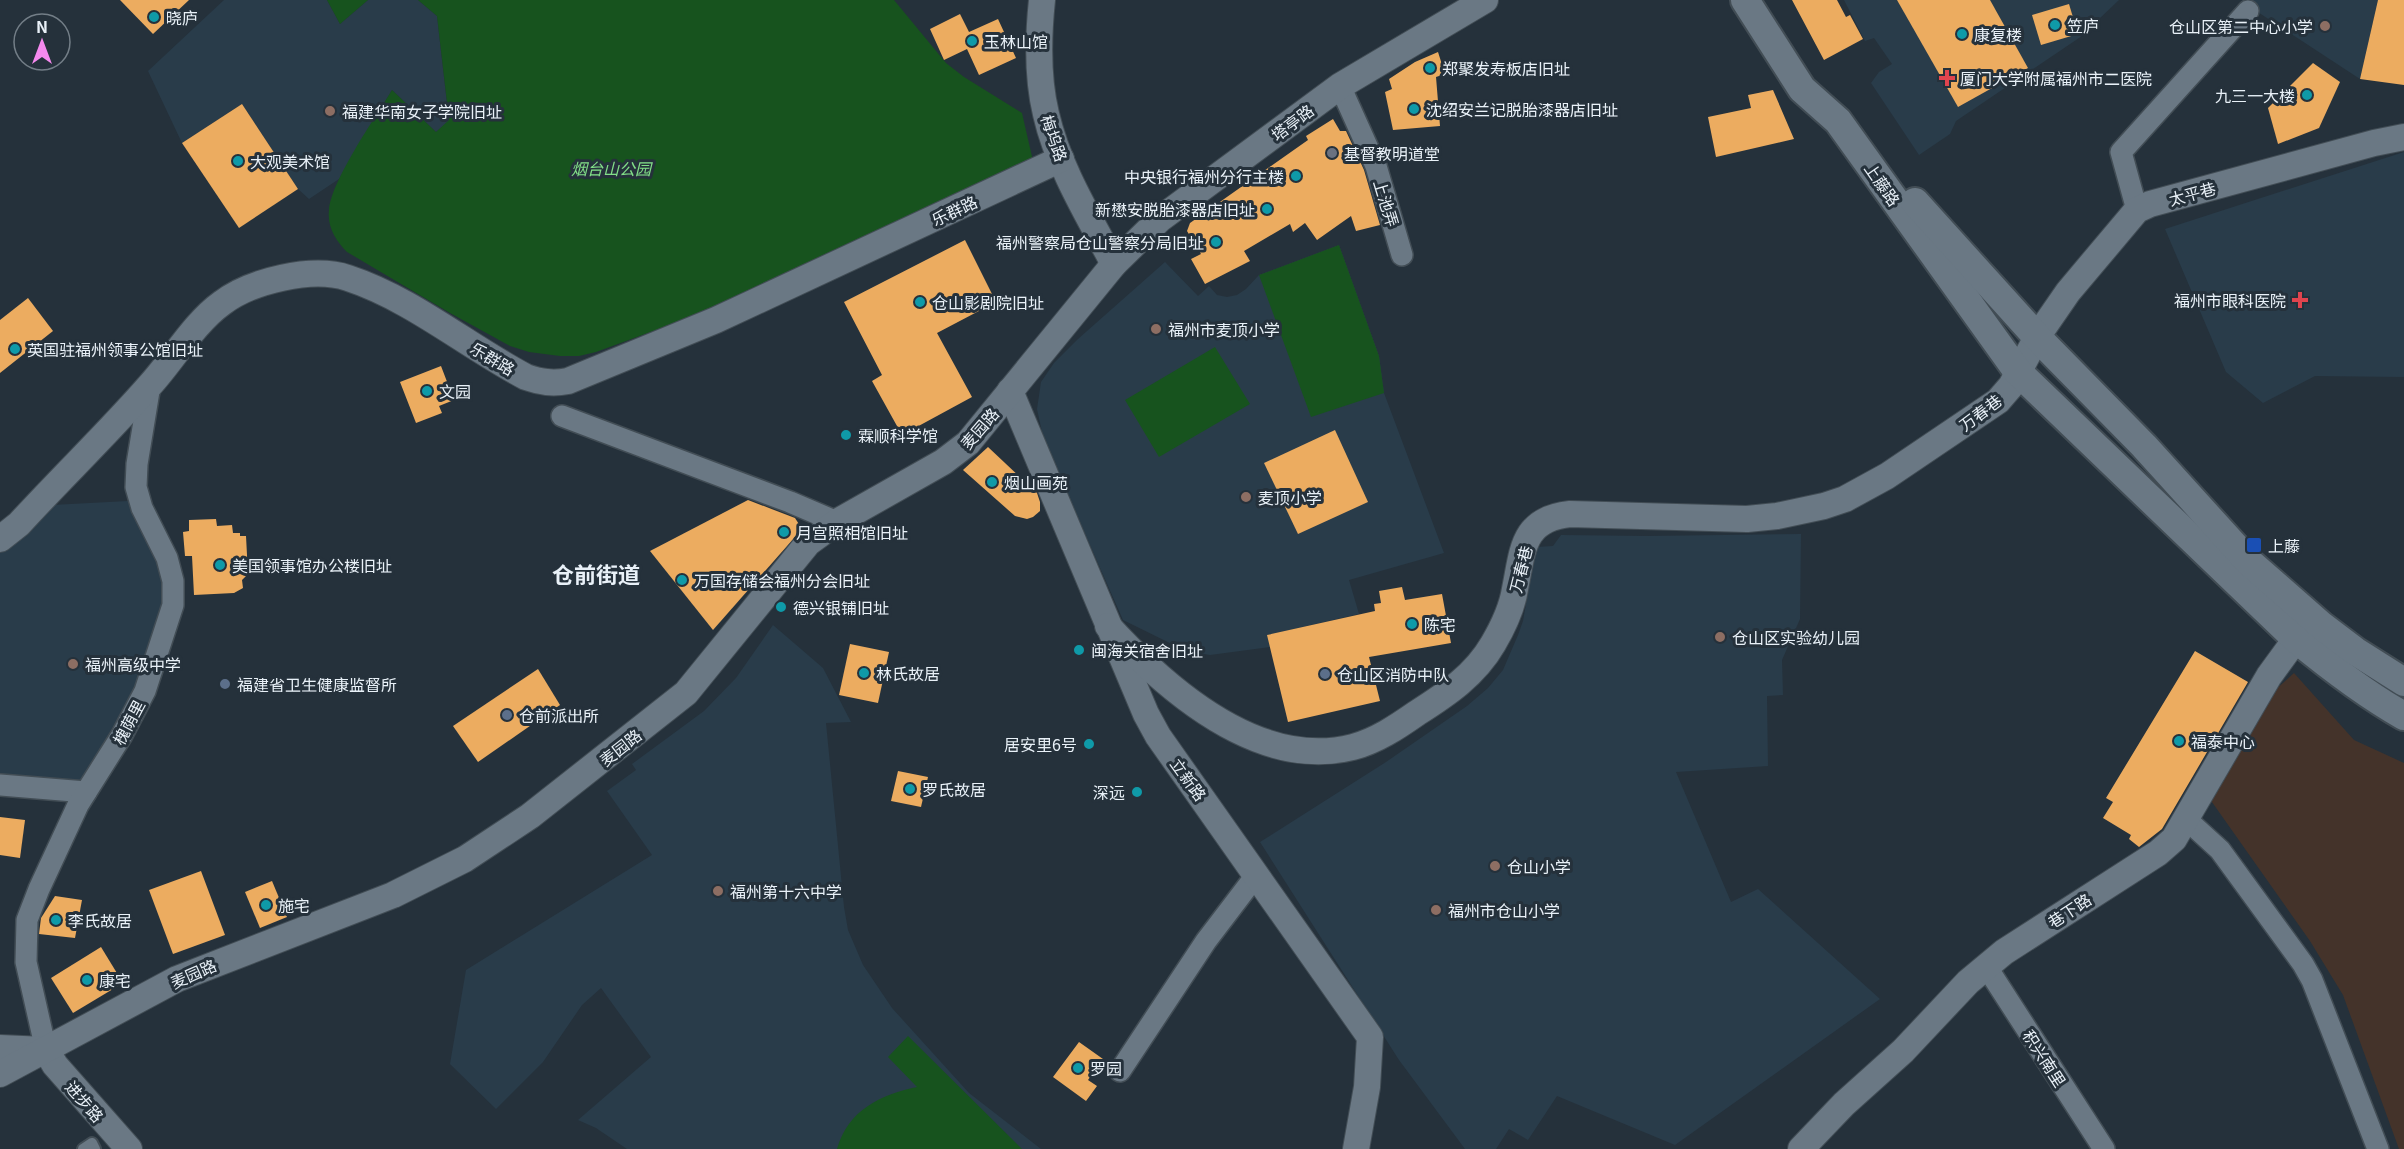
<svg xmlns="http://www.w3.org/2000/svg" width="2404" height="1149" viewBox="0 0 2404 1149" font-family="Georgia,'Noto Sans SC',serif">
  <rect width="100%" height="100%" fill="#25313b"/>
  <!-- commercial -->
  <path fill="#44332a" d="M 2294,673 L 2354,740 L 2404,763 L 2404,1149 L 2399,1149 L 2343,995 L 2310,941 L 2207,795 L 2264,700 Z"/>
  <!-- built -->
  <g fill="#293c4a">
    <path d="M 224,0 L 327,0 L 340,24 L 368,0 L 418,0 L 437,16 L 449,121 L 436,132 L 392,90 L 339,179 L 309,199 L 298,189 L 242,104 L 182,143 L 148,71 Z"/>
    <path d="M 1844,0 L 2119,0 L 2079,38 L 1956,121 L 1950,134 L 1919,155 L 1871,83 L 1879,72 L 1892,64 L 1874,38 L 1865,41 Z"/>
    <path d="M 2242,0 L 2378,0 L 2360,79 L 2247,5 Z"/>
    <path d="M 2404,152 L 2404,377 L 2315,376 L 2263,403 L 2226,372 L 2165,229 Z"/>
    <path d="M 1339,245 L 1379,356 L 1384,393 L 1444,553 L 1349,580 L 1359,614 L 1268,635 L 1270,647 L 1210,655 L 1186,651 L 1123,620 L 1044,441 L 1037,409 L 1041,382 L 1054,363 L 1078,339 L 1165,262 L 1198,296 L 1209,286 L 1217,295 L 1227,297 L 1237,295 L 1246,289 L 1259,275 Z"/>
    <path d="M 128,501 L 151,535 L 167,595 L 128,718 L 78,784 L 0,779 L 0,547 L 52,505 Z"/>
    <path d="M 1801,534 L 1800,619 L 1782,660 L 1783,695 L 1767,696 L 1768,766 L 1676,772 L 1731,902 L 1758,889 L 1880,999 L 1675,1145 L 1557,1096 L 1528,1140 L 1509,1129 L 1496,1149 L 1465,1149 L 1399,1060 L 1260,842 L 1386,762 L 1467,706 L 1488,688 L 1503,670 L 1518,635 L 1523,621 L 1536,547 L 1553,546 L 1561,535 L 1647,536 Z"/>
    <path d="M 773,625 L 823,668 L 851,722 L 826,723 L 844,907 L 848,930 L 863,965 L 892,1008 L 969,1093 L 1041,1149 L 627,1149 L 596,1128 L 578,1120 L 651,1057 L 601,988 L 582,1005 L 543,1062 L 496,1109 L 450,1064 L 466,970 L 652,855 L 607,791 L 636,770 L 632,764 L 704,711 L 736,678 Z"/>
  </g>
  <!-- green -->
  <g fill="#17531e">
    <path d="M 327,0 L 368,0 L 340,24 Z"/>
    <path d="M 418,0 L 894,0 L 946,63 L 964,77 L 1022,113 L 1033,161 L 708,311 L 596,352 L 579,356 L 560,356 L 529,352 L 510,346 L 450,313 L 347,252 C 336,241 327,227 329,210 C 331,181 375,118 392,90 L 436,132 L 449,120 L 437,16 Z"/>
    <path d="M 1339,245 L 1379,356 L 1384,393 L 1311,417 L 1259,275 Z"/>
    <path d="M 1215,347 L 1250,404 L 1159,457 L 1125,400 Z"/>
    <path d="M 908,1036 L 1022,1149 L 837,1149 C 848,1110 880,1095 917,1087 L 888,1057 Z"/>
  </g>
  <!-- building -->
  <g fill="#ecac60">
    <path d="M 120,0 L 189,0 L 153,34 Z"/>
    <path d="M 1792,0 L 1837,0 L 1846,17 L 1850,15 L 1863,39 L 1824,60 Z"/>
    <path d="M 1897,0 L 1990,0 L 2028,68 L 1958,107 Z"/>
    <path d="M 2378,0 L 2404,0 L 2404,85 L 2360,79 Z"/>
    <path d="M 2069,4 L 2078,34 L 2041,45 L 2032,15 Z"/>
    <path d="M 960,14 L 969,32 L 998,19 L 1016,58 L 979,75 L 967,49 L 944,60 L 930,29 Z"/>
    <path d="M 1438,52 L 1445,74 L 1436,77 L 1440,126 L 1393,130 L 1385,92 L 1392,89 L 1389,79 L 1415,62 Z"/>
    <path d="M 2313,63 L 2340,82 L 2319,128 L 2278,144 L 2268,108 Z"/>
    <path d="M 1773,90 L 1794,139 L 1716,157 L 1708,117 L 1751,108 L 1748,95 Z"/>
    <path d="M 242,104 L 298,189 L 239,228 L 182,143 Z"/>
    <path d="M 1333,119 L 1340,131 L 1346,131 L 1364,170 L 1380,225 L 1356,231 L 1351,216 L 1317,240 L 1305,223 L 1293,232 L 1290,224 L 1244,251 L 1250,261 L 1205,284 L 1191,259 L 1201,254 L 1187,231 L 1190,223 L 1308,140 L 1306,136 Z"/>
    <path d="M 965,240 L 996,302 L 937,333 L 972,397 L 902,435 L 872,381 L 882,375 L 844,302 Z"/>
    <path d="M 28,298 L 53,331 L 0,373 L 0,320 Z"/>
    <path d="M 441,366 L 454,400 L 439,406 L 442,413 L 416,423 L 400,382 Z"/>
    <path d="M 1335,430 L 1368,502 L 1298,534 L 1264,463 Z"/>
    <path d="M 988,447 L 1037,493 L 1040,502 L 1040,511 L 1033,517 L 1027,519 L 1015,516 L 963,470 Z"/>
    <path d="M 748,500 L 795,518 L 802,529 L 713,630 L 650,551 Z"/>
    <path d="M 216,519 L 217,526 L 232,525 L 233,533 L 240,533 L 240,536 L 246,536 L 248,574 L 242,580 L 243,588 L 234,593 L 194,595 L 192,556 L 185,556 L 183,532 L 189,531 L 189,520 Z"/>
    <path d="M 1402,587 L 1405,600 L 1442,594 L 1451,643 L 1369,657 L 1380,701 L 1288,722 L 1267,635 L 1375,611 L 1374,604 L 1381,603 L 1379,591 Z"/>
    <path d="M 850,644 L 889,652 L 878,703 L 839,695 Z"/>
    <path d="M 2195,651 L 2248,682 L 2162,829 L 2139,847 L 2129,839 L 2131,835 L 2103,818 L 2113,802 L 2106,798 Z"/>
    <path d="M 538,669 L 560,705 L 478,762 L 453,726 Z"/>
    <path d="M 898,771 L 928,777 L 921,807 L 891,801 Z"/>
    <path d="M 0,817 L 25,820 L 20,858 L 0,855 Z"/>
    <path d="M 201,871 L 225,935 L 173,954 L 149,890 Z"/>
    <path d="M 272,881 L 287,917 L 260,928 L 245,892 Z"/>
    <path d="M 55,896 L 82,900 L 75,938 L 39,934 L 41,918 Z"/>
    <path d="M 101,947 L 123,983 L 73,1013 L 51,978 Z"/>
    <path d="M 1079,1042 L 1103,1059 L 1088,1080 L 1097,1086 L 1086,1101 L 1053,1077 Z"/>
  </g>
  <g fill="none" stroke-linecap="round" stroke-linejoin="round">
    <!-- service casing -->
    <g stroke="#424d55" stroke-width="14">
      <path id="service" d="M 83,1149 L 92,1143 L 95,1149"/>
    </g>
    <!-- minor casing -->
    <g stroke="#424d55" stroke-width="24">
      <g id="minor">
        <path d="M 1340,86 L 1376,166 L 1402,255"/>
        <path d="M 2137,210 L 2121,152 L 2248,11"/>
        <path d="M 562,416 L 790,502 L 837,522"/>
        <path d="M 0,785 L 86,792"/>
        <path d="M 2186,819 L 2220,850 L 2303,964 L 2312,980 L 2378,1149"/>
        <path d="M 1986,966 L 2104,1149"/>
        <path d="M 46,1050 L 26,962 L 27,920 L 39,889 L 78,805 L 122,735 L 145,691 L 173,605 L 173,581 L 167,558 L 142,508 L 136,487 L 137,464 L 150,385"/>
        <path d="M 1120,1071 L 1206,941 L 1257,874"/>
      </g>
    </g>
    <!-- tertiary casing -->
    <g stroke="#424d55" stroke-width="28">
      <g id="tertiary">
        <path d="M 1042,0 C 1038,38 1037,77 1046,114 C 1058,167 1089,217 1114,264"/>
        <path d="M 1010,391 L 1146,714 L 1158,736 L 1370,1037 L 1367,1087 L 1356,1149"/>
        <path d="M 0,539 L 19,524 C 62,477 108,433 150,385 C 173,360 194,323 222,303 C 251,281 312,266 348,278 C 412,299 467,346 526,377 C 541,382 552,384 568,381 L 716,320 L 1061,159"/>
        <path d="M 1108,626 C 1167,690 1259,771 1353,747 C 1376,741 1397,727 1417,713 C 1447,694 1475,675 1493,644 C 1503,627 1512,608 1515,589 C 1523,550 1522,519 1570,514 L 1747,519 L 1777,516 L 1824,506 L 1845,499 L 1887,476 L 1998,401 L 2011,386 L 2037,337 L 2068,292 L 2137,210 L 2150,204 L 2374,143 L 2404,137"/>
        <path d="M 0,1048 L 45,1050"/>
        <path d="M 46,1050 L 55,1065 L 129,1149"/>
        <path d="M 0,1074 L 177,979 L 393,895 L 465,859 L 530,816 L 686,693 L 808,543 L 837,522 L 943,462 L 968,443 L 1114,264 L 1160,219 L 1340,86 L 1485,0"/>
        <path d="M 1801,1149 L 1844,1104 L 1903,1051 L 1968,982 L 2004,952 L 2158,853 L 2174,839 L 2269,676 L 2296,639"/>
      </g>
    </g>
    <!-- secondary casing -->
    <g stroke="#424d55" stroke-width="32">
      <g id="secondary">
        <path d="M 1745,0 L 1802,89 L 1838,121 L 2018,372 L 2296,639 C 2330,667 2365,694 2404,716"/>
        <path d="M 1915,202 L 2037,337 L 2144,446 L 2249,562 L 2322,626 L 2355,651 L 2404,682"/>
      </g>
    </g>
    <!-- service -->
    <use href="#service" stroke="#6a7884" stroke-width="10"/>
    <!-- minor -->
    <use href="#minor" stroke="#6a7884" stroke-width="21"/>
    <!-- tertiary -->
    <use href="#tertiary" stroke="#6a7884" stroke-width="26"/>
    <!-- secondary -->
    <use href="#secondary" stroke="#6a7884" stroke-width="28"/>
  </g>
  <!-- markers -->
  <g fill="#0f9aa8" stroke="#25313b" stroke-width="2">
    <circle cx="154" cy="17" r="6"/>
    <circle cx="2055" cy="25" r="6"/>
    <circle cx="1962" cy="34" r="6"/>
    <circle cx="972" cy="41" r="6"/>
    <circle cx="1430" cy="68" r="6"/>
    <circle cx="2307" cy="95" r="6"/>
    <circle cx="1414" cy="109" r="6"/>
    <circle cx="238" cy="161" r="6"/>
    <circle cx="1296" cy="176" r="6"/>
    <circle cx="1267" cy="209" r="6"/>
    <circle cx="1216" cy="242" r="6"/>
    <circle cx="920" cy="302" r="6"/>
    <circle cx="15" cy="349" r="6"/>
    <circle cx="427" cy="391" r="6"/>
    <circle cx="846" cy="435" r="6"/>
    <circle cx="992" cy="482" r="6"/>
    <circle cx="784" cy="532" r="6"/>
    <circle cx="220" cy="565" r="6"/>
    <circle cx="682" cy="580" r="6"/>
    <circle cx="781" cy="607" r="6"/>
    <circle cx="1412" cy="624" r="6"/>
    <circle cx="1079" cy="650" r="6"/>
    <circle cx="864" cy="673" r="6"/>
    <circle cx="2179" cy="741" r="6"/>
    <circle cx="1089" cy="744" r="6"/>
    <circle cx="910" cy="789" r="6"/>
    <circle cx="1137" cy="792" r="6"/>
    <circle cx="266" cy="905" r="6"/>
    <circle cx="56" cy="920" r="6"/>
    <circle cx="87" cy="980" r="6"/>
    <circle cx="1078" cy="1068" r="6"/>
  </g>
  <g fill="#8d6e63" stroke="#25313b" stroke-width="2">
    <circle cx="2325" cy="26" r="6"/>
    <circle cx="330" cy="111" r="6"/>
    <circle cx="1156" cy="329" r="6"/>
    <circle cx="1246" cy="497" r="6"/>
    <circle cx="1720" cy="637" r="6"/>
    <circle cx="73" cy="664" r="6"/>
    <circle cx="1495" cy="866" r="6"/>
    <circle cx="718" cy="891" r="6"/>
    <circle cx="1436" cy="910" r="6"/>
  </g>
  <g fill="#e0444e" stroke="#25313b" stroke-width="2">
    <path d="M1944 69h6v6h6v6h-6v6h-6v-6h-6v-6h6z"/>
    <path d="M2297 291h6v6h6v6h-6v6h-6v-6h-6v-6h6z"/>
  </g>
  <circle fill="#6b7280" stroke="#25313b" stroke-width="2" cx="1332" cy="153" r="6"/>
  <rect fill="#1a4fb4" stroke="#25313b" stroke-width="2" x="2246" y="537" width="16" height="16" rx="3"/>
  <g fill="#5c6f8a" stroke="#25313b" stroke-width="2">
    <circle cx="1325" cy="674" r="6"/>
    <circle cx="225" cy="684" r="6"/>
    <circle cx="507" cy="715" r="6"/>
  </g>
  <g text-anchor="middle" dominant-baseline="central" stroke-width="6" stroke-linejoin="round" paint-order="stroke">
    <!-- poi labels -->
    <g font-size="16" fill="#e9f1f8" stroke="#25313b" text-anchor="start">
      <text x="166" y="17">晓庐</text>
      <text x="2067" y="25">笠庐</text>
      <text x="2313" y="26" text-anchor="end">仓山区第二中心小学</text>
      <text x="1974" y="34">康复楼</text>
      <text x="984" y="41">玉林山馆</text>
      <text x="1442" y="68">郑聚发寿板店旧址</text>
      <text x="1960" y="78">厦门大学附属福州市二医院</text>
      <text x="2295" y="95" text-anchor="end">九三一大楼</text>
      <text x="1426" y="109">沈绍安兰记脱胎漆器店旧址</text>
      <text x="342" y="111">福建华南女子学院旧址</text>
      <text x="1344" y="153">基督教明道堂</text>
      <text x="250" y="161">大观美术馆</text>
      <text x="1284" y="176" text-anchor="end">中央银行福州分行主楼</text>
      <text x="1255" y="209" text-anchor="end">新懋安脱胎漆器店旧址</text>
      <text x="1204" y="242" text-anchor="end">福州警察局仓山警察分局旧址</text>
      <text x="2286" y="300" text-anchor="end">福州市眼科医院</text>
      <text x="932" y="302">仓山影剧院旧址</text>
      <text x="1168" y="329">福州市麦顶小学</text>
      <text x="27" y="349">英国驻福州领事公馆旧址</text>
      <text x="439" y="391">文园</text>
      <text x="858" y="435">霖顺科学馆</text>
      <text x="1004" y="482">烟山画苑</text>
      <text x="1258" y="497">麦顶小学</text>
      <text x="796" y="532">月宫照相馆旧址</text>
      <text x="2268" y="545">上藤</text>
      <text x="232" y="565">美国领事馆办公楼旧址</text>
      <text x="694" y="580">万国存储会福州分会旧址</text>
      <text x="793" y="607">德兴银铺旧址</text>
      <text x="1424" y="624">陈宅</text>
      <text x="1732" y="637">仓山区实验幼儿园</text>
      <text x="1091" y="650">闽海关宿舍旧址</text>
      <text x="85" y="664">福州高级中学</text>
      <text x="876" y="673">林氏故居</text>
      <text x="1337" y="674">仓山区消防中队</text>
      <text x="237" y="684">福建省卫生健康监督所</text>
      <text x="519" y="715">仓前派出所</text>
      <text x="2191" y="741">福泰中心</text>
      <text x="1077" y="744" text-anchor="end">居安里6号</text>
      <text x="922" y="789">罗氏故居</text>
      <text x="1125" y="792" text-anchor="end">深远</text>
      <text x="1507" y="866">仓山小学</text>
      <text x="730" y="891">福州第十六中学</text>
      <text x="278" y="905">施宅</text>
      <text x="1448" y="910">福州市仓山小学</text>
      <text x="68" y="920">李氏故居</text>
      <text x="99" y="980">康宅</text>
      <text x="1090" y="1068">罗园</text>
    </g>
    <!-- street labels -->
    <g font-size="16" fill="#e9f1f8" stroke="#25313b">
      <text transform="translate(1292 122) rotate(-37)">塔亭路</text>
      <text transform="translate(1055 138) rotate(71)">梅坞路</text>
      <text transform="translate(1883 184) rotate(55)">上藤路</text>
      <text transform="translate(2192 193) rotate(-15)">太平巷</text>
      <text transform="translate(1387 203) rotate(73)">上池弄</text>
      <text transform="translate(954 210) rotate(-25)">乐群路</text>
      <text transform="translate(493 358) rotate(31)">乐群路</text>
      <text transform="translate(1980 412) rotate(-37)">万春巷</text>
      <text transform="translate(979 428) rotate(-49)">麦园路</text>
      <text transform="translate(1520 569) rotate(-76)">万春巷</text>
      <text transform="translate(128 722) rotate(-62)">槐荫里</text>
      <text transform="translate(620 747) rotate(-38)">麦园路</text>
      <text transform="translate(1189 779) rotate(54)">立新路</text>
      <text transform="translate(2069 910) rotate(-33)">巷下路</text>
      <text transform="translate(193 973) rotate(-24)">麦园路</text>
      <text transform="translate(2045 1058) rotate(57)">积兴南里</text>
      <text transform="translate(85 1101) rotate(49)">进步路</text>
    </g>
    <!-- park labels -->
    <g font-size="16" font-style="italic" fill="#82df88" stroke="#25313b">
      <text x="611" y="168">烟台山公园</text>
    </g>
    <!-- district labels -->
    <g font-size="22" font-weight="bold" fill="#e9f1f8" stroke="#25313b">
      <text x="596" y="573">仓前街道</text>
    </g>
  </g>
  <!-- north arrow -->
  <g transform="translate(42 42)"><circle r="28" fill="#25313b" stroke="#737e87" stroke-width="1.5"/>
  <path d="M0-4.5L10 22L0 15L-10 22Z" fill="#f589ee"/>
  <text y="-9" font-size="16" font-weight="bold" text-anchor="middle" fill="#e9f1f8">N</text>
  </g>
</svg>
